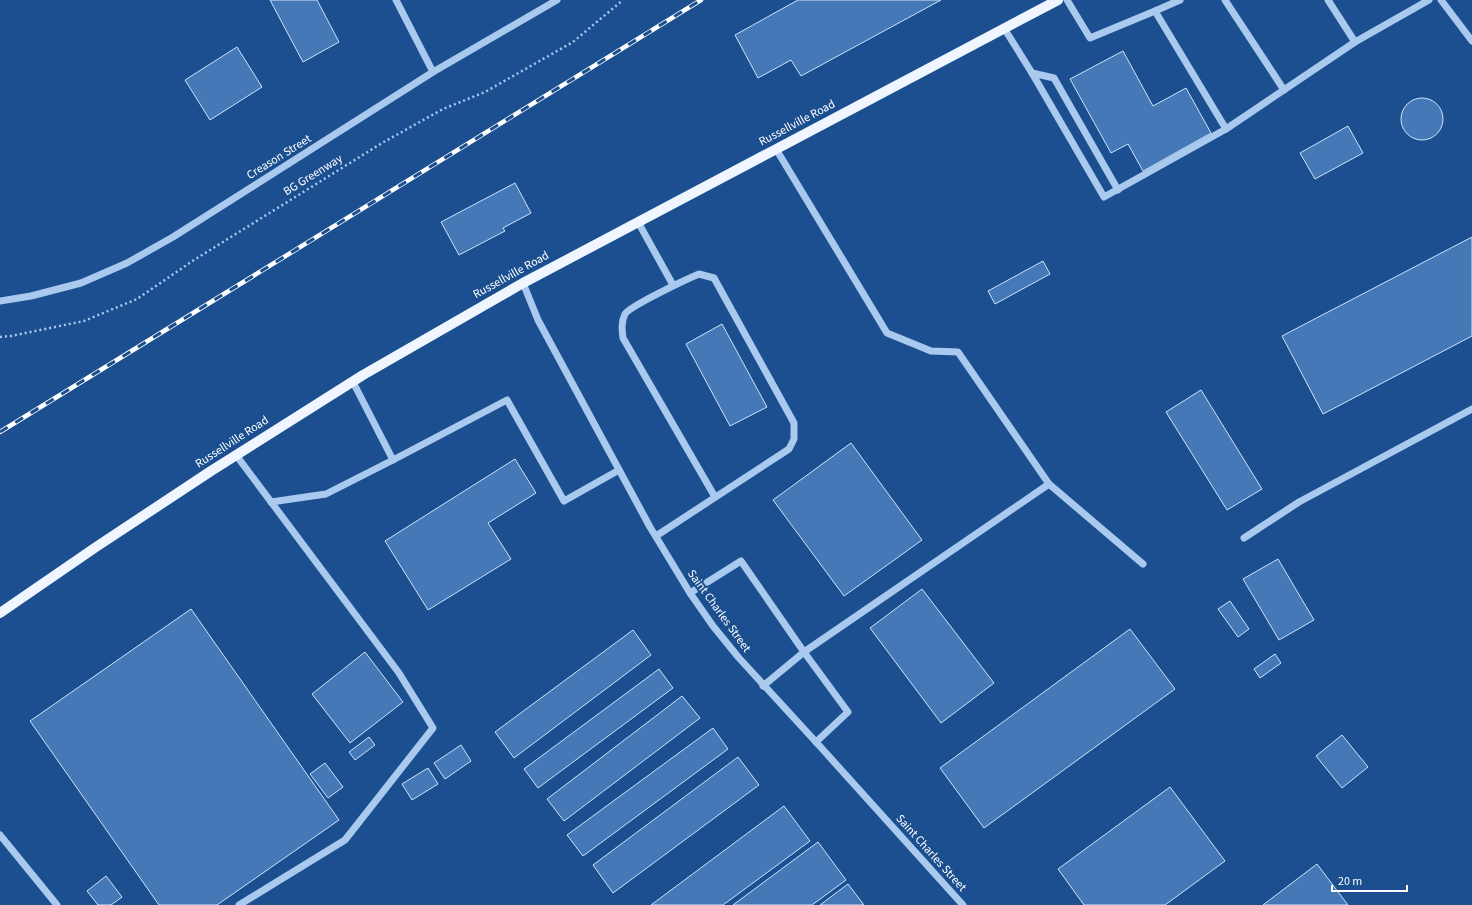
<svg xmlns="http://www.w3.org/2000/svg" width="1472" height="905" viewBox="0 0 1472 905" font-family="'Source Sans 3',sans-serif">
  <rect width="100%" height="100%" fill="#1b4f8f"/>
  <!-- building -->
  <g fill="#4478b7" stroke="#cfe3fa">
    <path d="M 270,0 L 317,0 L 339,42 L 303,62 Z"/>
    <path d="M 798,0 L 941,0 L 801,76 L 791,60 L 758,78 L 735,35 Z"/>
    <path d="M 237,47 L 262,87 L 210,120 L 185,80 Z"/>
    <path d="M 1123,51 L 1153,106 L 1186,88 L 1211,133 L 1143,171 L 1128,144 L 1111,153 L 1070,79 Z"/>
    <circle cx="1422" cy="119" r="21"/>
    <path d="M 1348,126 L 1363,153 L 1315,179 L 1300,153 Z"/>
    <path d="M 515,183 L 531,213 L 503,228 L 505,231 L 459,255 L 441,222 Z"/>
    <path d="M 1472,237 L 1472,336 L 1323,414 L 1282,336 Z"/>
    <path d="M 1043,261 L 1050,274 L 995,304 L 988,291 Z"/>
    <path d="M 722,324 L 767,407 L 730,426 L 686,344 Z"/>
    <path d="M 1201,390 L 1262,489 L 1227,510 L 1166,412 Z"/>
    <path d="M 851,443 L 922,540 L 844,596 L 773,500 Z"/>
    <path d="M 515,459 L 536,493 L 488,523 L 511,559 L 428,610 L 385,541 Z"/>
    <path d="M 1278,559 L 1314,620 L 1279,640 L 1243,579 Z"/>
    <path d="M 922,589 L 994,683 L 941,723 L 870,628 Z"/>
    <path d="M 1230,601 L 1249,629 L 1238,637 L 1218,609 Z"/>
    <path d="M 191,609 L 339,820 L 217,905 L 159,905 L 30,721 Z"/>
    <path d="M 1130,629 L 1175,689 L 984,828 L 940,768 Z"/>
    <path d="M 633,630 L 651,655 L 514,758 L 495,732 Z"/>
    <path d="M 365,652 L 403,702 L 350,743 L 312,694 Z"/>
    <path d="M 1275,654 L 1281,663 L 1260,678 L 1254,669 Z"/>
    <path d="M 659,669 L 673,688 L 538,788 L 524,769 Z"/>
    <path d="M 682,696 L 700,718 L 564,821 L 547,799 Z"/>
    <path d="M 713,728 L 728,749 L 583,856 L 567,835 Z"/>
    <path d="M 1342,735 L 1368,767 L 1342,788 L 1316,756 Z"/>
    <path d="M 369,737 L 375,745 L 355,760 L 349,752 Z"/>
    <path d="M 461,745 L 471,761 L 445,779 L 434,763 Z"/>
    <path d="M 738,757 L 759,785 L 613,893 L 593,865 Z"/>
    <path d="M 325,763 L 343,787 L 328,798 L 310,774 Z"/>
    <path d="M 428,768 L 438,784 L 412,800 L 402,784 Z"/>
    <path d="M 1170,787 L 1225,861 L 1165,905 L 1084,905 L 1058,869 Z"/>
    <path d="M 784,806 L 810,841 L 723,905 L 651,905 Z"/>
    <path d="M 818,842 L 846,880 L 812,905 L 733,905 Z"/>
    <path d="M 1317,864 L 1348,905 L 1263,905 Z"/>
    <path d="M 106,876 L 122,897 L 111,905 L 98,905 L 87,891 Z"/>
    <path d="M 848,884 L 864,905 L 820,905 Z"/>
  </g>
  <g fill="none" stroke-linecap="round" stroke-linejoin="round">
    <!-- path -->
    <path stroke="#a9c9ee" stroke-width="2.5" stroke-dasharray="2 3" stroke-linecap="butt" d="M 0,337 L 11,336 L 84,321 L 137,299 L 194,260 L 382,143 L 443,109 L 485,92 L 573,42 L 623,0"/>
    <!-- minor -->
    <g stroke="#a9c9ee" stroke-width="7">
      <path d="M 396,0 L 433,72"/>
      <path d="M 1225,0 L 1284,90"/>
      <path d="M 1441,0 L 1472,41"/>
      <path d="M 1155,11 L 1180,0"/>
      <path d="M 1004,28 L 1032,73 L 1104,197 L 1226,129 L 1155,11 L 1090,38 L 1067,0"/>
      <path d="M 1355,42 L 1429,0"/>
      <path d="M 1032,73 L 1054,78 L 1118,190"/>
      <path d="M 1226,129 L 1355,42 L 1328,0"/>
      <path d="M 776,149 L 887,333 L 931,351 L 958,352 L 1049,484 L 1143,564"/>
      <path d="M 638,222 L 673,285"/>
      <path d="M 523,283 L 538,320 L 650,527 L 690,593 L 713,626 L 739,658 L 816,742 L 963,905"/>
      <path d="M 0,301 L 31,296 L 81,283 L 127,263 L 173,237 L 433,72 L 557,0"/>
      <path d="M 353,382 L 393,460 L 507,400 L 564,501 L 619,470"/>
      <path d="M 236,455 L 399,673 L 433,728 L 345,840 L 239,905"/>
      <path d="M 271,502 L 326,494 L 393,460"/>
      <path d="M 656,536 L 789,449 L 794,439 L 794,423 L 714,278 L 699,274 C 687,279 630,306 625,314 C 621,322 622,330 623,338 L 715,497"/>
      <path d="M 1244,538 L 1299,502 L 1472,409"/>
      <path d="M 690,593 L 741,561 L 804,652 L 763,686"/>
      <path d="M 816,742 L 848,712 L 804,652 L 1049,484"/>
      <path d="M 0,835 L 57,905"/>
    </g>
    <!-- major -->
    <path stroke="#f0f6ff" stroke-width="10" d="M 0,613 L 96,547 L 211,471 L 363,375 L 523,283 L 1058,0"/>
    <!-- rail casing -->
    <g stroke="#fff" stroke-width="4.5">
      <path id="rail" d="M 0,432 L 701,0"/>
    </g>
    <!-- rail -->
    <use href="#rail" stroke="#1b4f8f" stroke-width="3" stroke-dasharray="9" stroke-linecap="butt"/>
  </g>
  <g text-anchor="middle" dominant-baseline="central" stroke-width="4" stroke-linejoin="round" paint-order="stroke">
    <!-- street labels -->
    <g font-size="12" fill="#fff" stroke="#1b4f8f">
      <text transform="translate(797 123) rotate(-28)">Russellville Road</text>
      <text transform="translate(279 157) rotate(-32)">Creason Street</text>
      <text transform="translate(313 175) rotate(-32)">BG Greenway</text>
      <text transform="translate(511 275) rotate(-29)">Russellville Road</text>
      <text transform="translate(232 442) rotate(-33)">Russellville Road</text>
      <text transform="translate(719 611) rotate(54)">Saint Charles Street</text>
      <text transform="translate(931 853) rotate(48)">Saint Charles Street</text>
    </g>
  </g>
  <!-- scale -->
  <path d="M1332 885v6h75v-6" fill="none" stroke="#ffffff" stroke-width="2"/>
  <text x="1338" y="885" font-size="12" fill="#ffffff" stroke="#1b4f8f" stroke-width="3" paint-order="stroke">20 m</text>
</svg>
